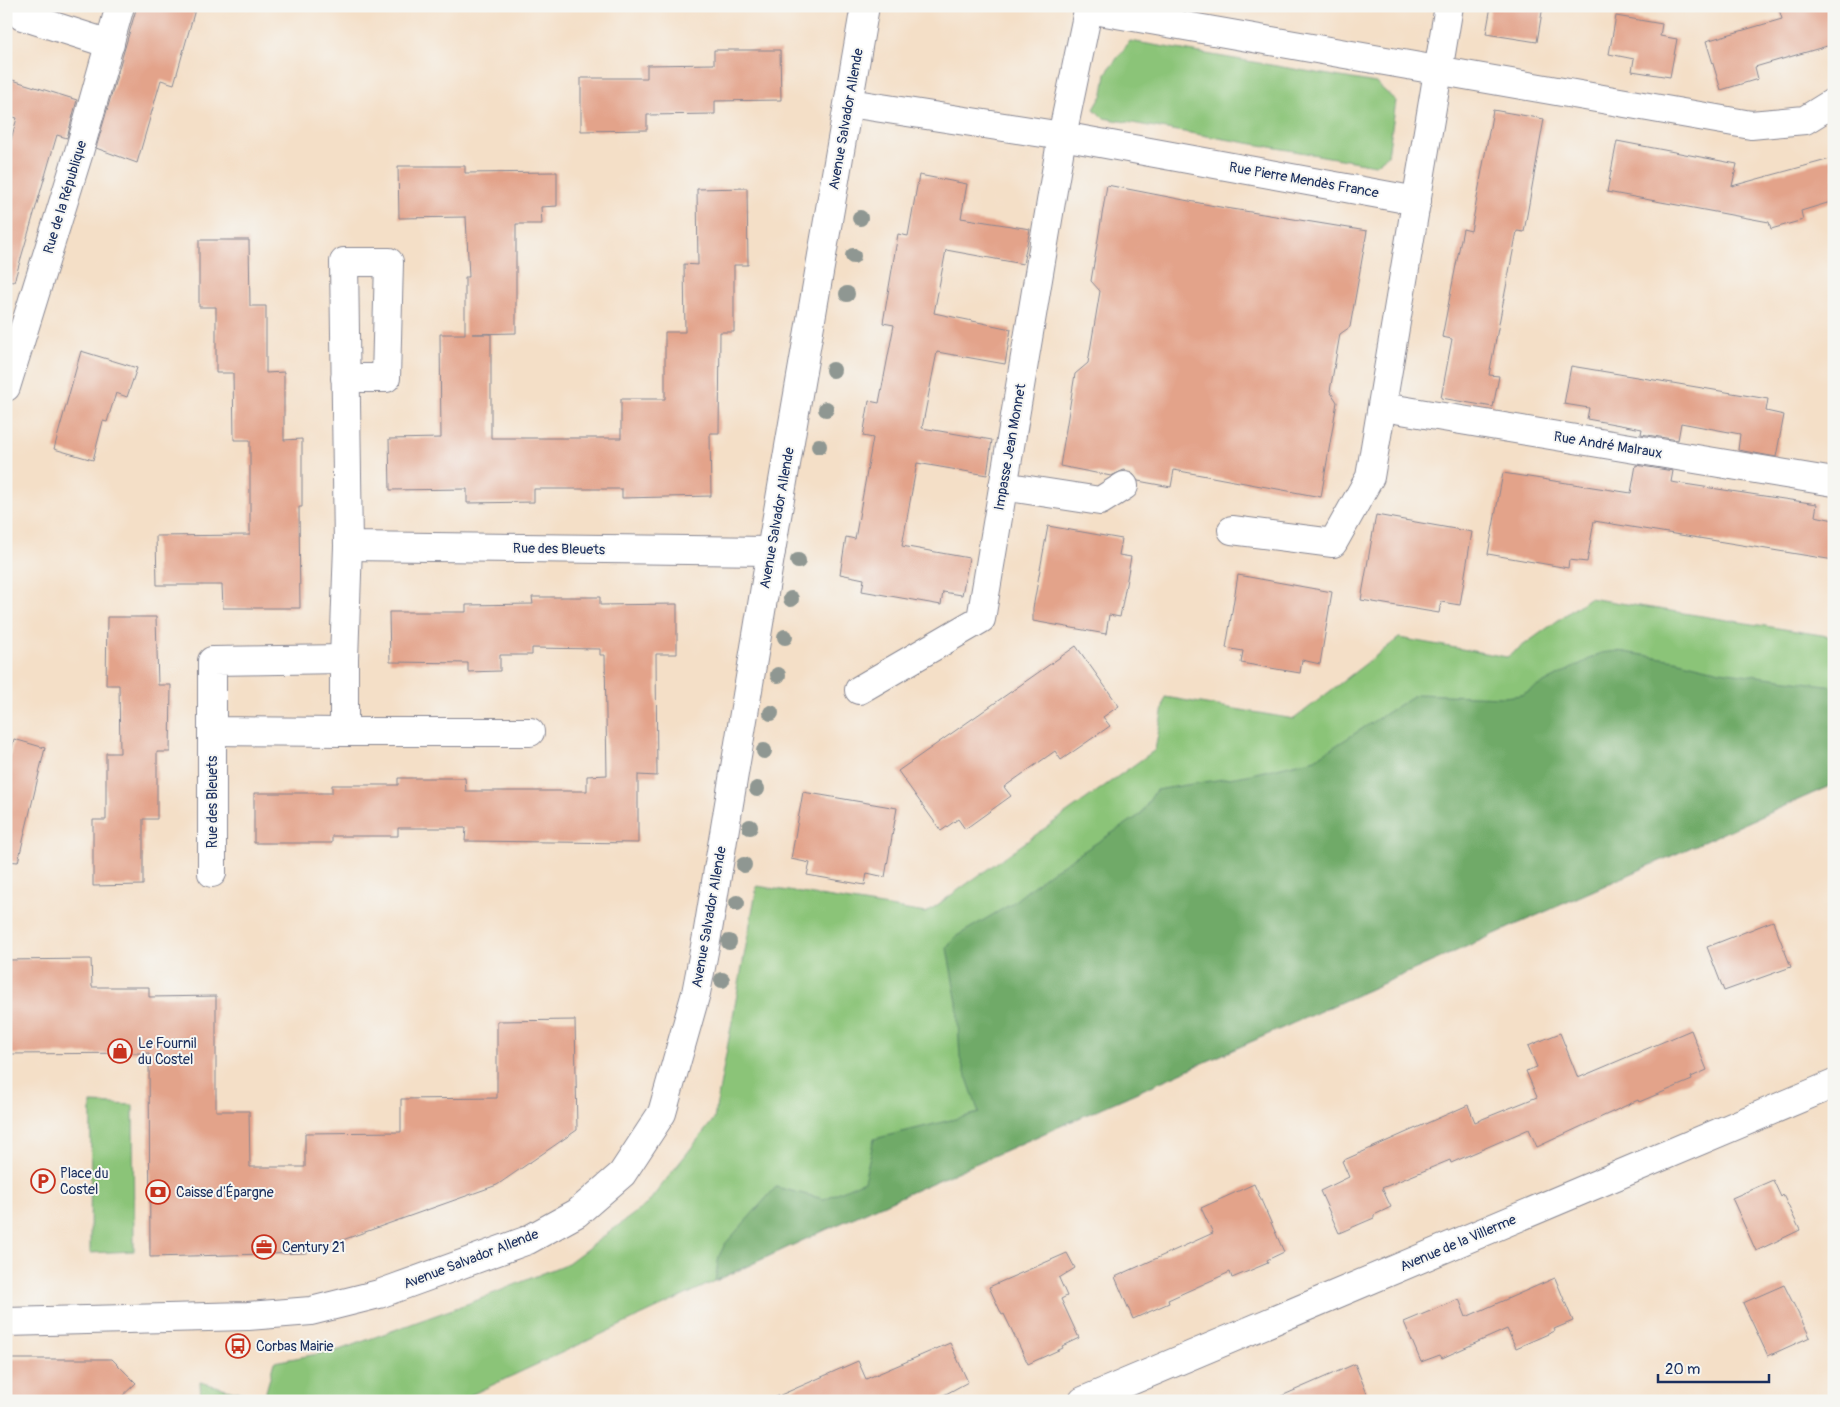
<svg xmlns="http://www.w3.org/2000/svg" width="1840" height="1407" viewBox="0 0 1840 1407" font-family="Pangolin,sans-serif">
  <rect width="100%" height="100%" fill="#f6f6f2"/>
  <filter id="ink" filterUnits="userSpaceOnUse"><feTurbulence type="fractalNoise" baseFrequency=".02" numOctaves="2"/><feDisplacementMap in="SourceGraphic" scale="10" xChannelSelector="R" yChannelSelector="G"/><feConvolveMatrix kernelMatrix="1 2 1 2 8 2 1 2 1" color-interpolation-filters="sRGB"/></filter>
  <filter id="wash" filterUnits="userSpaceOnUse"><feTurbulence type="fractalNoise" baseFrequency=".0096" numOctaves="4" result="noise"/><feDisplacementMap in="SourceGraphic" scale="20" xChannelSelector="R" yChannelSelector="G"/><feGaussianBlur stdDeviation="1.12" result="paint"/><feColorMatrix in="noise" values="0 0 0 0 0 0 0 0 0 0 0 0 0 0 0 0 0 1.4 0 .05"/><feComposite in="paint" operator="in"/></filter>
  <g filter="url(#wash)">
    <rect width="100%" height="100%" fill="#f4dfc7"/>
    <!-- green -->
    <g fill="#8bc478" stroke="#537a6b">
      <path d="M 1130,41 L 1376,83 L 1396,101 L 1388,155 L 1375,165 L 1103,118 L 1094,109 L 1103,94 L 1106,73 Z"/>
      <path d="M 1589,598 L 1834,637 L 1834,784 L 823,1231 L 458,1401 L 201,1401 L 200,1382 L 264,1399 L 274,1362 L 339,1350 L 475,1301 L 568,1263 L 647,1204 L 714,1119 L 757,886 L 926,913 L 1155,750 L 1165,697 L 1294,719 L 1399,638 L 1507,657 Z"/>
      <path d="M 91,1103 L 133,1105 L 134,1251 L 90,1253 Z"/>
    </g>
    <!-- forest -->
    <path fill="#70aa68" stroke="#466c63" d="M 1617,651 L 1675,660 L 1720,671 L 1834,686 L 1834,784 L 823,1231 L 715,1281 L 719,1256 L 725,1244 L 776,1187 L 824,1199 L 864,1181 L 874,1139 L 979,1113 L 960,1058 L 957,1003 L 947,948 L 955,937 L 1011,904 L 1048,874 L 1140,815 L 1156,790 L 1247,775 L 1315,759 L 1416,694 L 1504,697 L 1521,695 L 1601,653 Z"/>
    <g id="blocks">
      <!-- building -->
      <g fill="#e3a38a">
        <path d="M 137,6 L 196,6 L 174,84 L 161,80 L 137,163 L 96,148 Z"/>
        <path d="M 1491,6 L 1543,6 L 1537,42 L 1486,34 Z"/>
        <path d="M 1778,6 L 1826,6 L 1834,34 L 1834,44 L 1755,67 L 1758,79 L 1721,90 L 1706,41 L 1782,19 Z"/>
        <path d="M 1616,16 L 1662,24 L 1660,36 L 1677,39 L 1670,77 L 1632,71 L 1634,59 L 1609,54 Z"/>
        <path d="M 714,50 L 780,50 L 781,100 L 715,101 L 715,114 L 647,115 L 647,130 L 581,131 L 581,78 L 647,78 L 647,65 L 714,64 Z"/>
        <path d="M 6,78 L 77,100 L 67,138 L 57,135 L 14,282 L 6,281 L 6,157 L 17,118 L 6,115 Z"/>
        <path d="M 1493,110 L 1544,119 L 1524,232 L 1517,231 L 1489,375 L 1499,376 L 1493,407 L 1441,398 L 1452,339 L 1442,337 L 1463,229 L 1471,231 Z"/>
        <path d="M 1617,141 L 1737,164 L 1732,186 L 1834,158 L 1834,201 L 1801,211 L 1803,220 L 1771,229 L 1769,222 L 1607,192 Z"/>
        <path d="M 398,166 L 465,166 L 465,173 L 557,172 L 557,206 L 541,207 L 542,224 L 516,224 L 516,333 L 472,334 L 491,334 L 491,438 L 621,438 L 621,399 L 665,399 L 665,332 L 685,332 L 684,264 L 698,265 L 697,189 L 747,188 L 748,265 L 734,265 L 734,332 L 720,332 L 719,433 L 710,433 L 711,496 L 622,498 L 622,489 L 534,489 L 534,502 L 467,503 L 467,489 L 390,490 L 389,439 L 441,438 L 440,334 L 465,334 L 465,277 L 469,277 L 466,217 L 399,218 Z"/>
        <path d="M 919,175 L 967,184 L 961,218 L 1030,229 L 1023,264 L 946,250 L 934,313 L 1011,329 L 1005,364 L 937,352 L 922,428 L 992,440 L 987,475 L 917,463 L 902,546 L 969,558 L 962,595 L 943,592 L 941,605 L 862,591 L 864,579 L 840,574 L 846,537 L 855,539 L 873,438 L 863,436 L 869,401 L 879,403 L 894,325 L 883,323 L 898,234 L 908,236 Z"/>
        <path d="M 1107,185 L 1220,207 L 1367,231 L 1350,327 L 1340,334 L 1330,391 L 1337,402 L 1321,497 L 1174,470 L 1171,487 L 1138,481 L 1132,472 L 1124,470 L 1111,476 L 1060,466 L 1075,374 L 1088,363 L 1100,291 L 1091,281 Z"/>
        <path d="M 199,240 L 249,240 L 250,306 L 266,306 L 266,373 L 284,372 L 284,440 L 302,439 L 302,507 L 299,507 L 300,608 L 223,608 L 222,585 L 157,585 L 156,536 L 250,535 L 250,440 L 234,440 L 233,373 L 216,373 L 216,307 L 199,307 Z"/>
        <path d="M 81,351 L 137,368 L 127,397 L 116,393 L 107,422 L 103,421 L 93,460 L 54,449 Z"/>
        <path d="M 1571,366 L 1768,399 L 1766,411 L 1784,415 L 1776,457 L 1738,450 L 1740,434 L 1681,423 L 1678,440 L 1641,434 L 1642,429 L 1587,419 L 1589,408 L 1564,404 Z"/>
        <path d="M 1636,465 L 1673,471 L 1671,482 L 1817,504 L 1815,516 L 1834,520 L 1834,560 L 1594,521 L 1587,562 L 1569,560 L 1568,568 L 1488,554 L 1503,473 L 1631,493 Z"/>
        <path d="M 1376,515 L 1472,532 L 1460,605 L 1441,602 L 1439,613 L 1361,600 Z"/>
        <path d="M 1048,526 L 1122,539 L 1119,555 L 1131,557 L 1120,617 L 1109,615 L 1106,634 L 1033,621 L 1033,608 Z"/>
        <path d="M 1238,575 L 1332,592 L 1320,664 L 1302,660 L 1300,673 L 1241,663 L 1243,651 L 1226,648 Z"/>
        <path d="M 532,597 L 600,597 L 600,605 L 677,604 L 677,654 L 656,654 L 657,776 L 638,775 L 638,843 L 465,841 L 466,828 L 398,828 L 398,836 L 332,836 L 332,843 L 254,843 L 254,793 L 332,793 L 332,785 L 398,785 L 398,778 L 465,778 L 466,791 L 587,791 L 587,776 L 607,775 L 605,655 L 600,655 L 600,649 L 532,648 L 532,655 L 500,655 L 500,671 L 468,672 L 468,663 L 390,662 L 389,612 L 466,612 L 466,605 L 533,604 Z"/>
        <path d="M 107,617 L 156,617 L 158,685 L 171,685 L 170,752 L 157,752 L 157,819 L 143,819 L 143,885 L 93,886 L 93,820 L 106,820 L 106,753 L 120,753 L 119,685 L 106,685 Z"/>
        <path d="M 1076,646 L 1119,706 L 1103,717 L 1110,726 L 1061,760 L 1055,751 L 1004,787 L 1011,796 L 965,829 L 958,819 L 941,831 L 898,771 Z"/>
        <path d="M 14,739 L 45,748 L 18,862 L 6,861 L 6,774 Z"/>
        <path d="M 803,792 L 897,808 L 885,877 L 867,873 L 865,885 L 807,875 L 810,863 L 791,859 Z"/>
        <path d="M 1773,921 L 1791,967 L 1724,991 L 1707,947 Z"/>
        <path d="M 91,959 L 92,987 L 149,987 L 149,997 L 216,996 L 216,1111 L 249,1111 L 250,1167 L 305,1167 L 305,1133 L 401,1132 L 401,1099 L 497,1098 L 497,1021 L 575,1020 L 577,1130 L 497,1185 L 306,1253 L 150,1257 L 149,1053 L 6,1054 L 6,960 Z"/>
        <path d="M 1691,1030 L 1707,1070 L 1691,1077 L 1692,1080 L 1639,1102 L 1638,1100 L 1537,1147 L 1529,1129 L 1451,1163 L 1450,1160 L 1382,1188 L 1391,1207 L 1374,1215 L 1374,1218 L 1339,1233 L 1320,1191 L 1349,1177 L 1342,1161 L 1468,1105 L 1475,1122 L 1537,1097 L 1526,1071 L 1537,1067 L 1528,1046 L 1560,1033 L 1578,1078 Z"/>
        <path d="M 1773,1180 L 1781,1197 L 1783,1195 L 1800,1230 L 1756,1251 L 1732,1198 Z"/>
        <path d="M 1254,1184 L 1284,1252 L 1267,1260 L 1268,1263 L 1232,1278 L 1230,1272 L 1168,1300 L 1169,1303 L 1133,1319 L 1115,1277 L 1213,1233 L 1201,1208 Z"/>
        <path d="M 1067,1253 L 1075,1268 L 1059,1278 L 1067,1296 L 1061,1299 L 1079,1338 L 1062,1346 L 1063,1348 L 1028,1364 L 1004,1314 L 1002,1315 L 989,1287 Z"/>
        <path d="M 1555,1278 L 1573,1321 L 1554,1329 L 1555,1331 L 1516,1348 L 1507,1329 L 1442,1358 L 1440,1355 L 1421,1362 L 1404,1322 L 1459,1299 L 1466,1317 Z"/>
        <path d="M 1784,1285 L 1810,1337 L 1768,1356 L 1743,1303 Z"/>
        <path d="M 950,1343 L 968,1382 L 933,1401 L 767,1401 L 858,1361 L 866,1379 Z"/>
        <path d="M 6,1359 L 112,1359 L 136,1383 L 117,1401 L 6,1401 Z"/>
        <path d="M 1355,1364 L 1370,1401 L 1270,1401 Z"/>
      </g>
    </g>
  </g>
  <g filter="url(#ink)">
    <use href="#blocks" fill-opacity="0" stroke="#888792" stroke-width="1"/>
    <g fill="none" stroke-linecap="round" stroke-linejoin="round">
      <!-- minor casing -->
      <g stroke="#888792" stroke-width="30">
        <g id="minor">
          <path d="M 1088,9 L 1751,125 L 1805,120 L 1834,102"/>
          <path d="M 22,16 L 110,44"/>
          <path d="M 849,103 L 1062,136 L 1417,201"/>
          <path d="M 345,378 L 386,378 L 389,262 L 344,262 L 348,546 L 771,551"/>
          <path d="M 6,387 L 79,152 L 120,6"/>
          <path d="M 1383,407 L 1834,482"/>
          <path d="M 1003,486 L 1100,501 L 1124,486"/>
          <path d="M 1232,530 L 1333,543 L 1370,477 L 1449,6"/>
          <path d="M 348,546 L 344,659 L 344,732 L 530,732"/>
          <path d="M 344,659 L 212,661 L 212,731 L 344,732"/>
          <path d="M 859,690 L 981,619 L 1062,136 L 1089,6"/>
          <path d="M 212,731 L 212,873"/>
          <path d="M 6,1322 L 248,1316 L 311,1311 L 379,1294 L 528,1240 L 577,1213 L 622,1174 L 662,1113 L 696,993 L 707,936 L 771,551 L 865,6"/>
          <path d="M 1083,1401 L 1834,1084"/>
        </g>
      </g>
      <!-- minor -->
      <use href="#minor" stroke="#fff" stroke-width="28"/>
    </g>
    <!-- trees -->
    <g fill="#8f9792">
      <circle cx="860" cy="218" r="8"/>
      <circle cx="853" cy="256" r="8"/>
      <circle cx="847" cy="294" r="8"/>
      <circle cx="833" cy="370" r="8"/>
      <circle cx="826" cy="409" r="8"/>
      <circle cx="819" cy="446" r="8"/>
      <circle cx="798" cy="561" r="8"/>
      <circle cx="791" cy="599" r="8"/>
      <circle cx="785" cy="637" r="8"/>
      <circle cx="778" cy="675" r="8"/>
      <circle cx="771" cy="713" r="8"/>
      <circle cx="764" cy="751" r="8"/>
      <circle cx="757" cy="789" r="8"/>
      <circle cx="750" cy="827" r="8"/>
      <circle cx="744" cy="865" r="8"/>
      <circle cx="737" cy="903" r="8"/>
      <circle cx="729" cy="942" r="8"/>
      <circle cx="722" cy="980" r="8"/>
    </g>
  </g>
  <!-- icons -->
  <defs>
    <g id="shop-ring" transform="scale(1.25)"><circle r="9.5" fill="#f6f6f2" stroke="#c8321e" stroke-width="1.5"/><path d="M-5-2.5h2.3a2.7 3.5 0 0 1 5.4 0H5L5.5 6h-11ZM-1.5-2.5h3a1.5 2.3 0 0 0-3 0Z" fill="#c8321e"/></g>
    <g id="parking-ring" transform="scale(1.25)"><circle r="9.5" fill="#f6f6f2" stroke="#c8321e" stroke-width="1.5"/><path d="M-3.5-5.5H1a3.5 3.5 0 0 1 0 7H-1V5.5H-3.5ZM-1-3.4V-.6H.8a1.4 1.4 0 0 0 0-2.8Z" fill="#c8321e"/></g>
    <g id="bank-ring" transform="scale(1.25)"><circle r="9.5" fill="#f6f6f2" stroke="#c8321e" stroke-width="1.5"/><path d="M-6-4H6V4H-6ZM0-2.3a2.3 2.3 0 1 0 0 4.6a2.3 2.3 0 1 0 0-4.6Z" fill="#c8321e"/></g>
    <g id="office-ring" transform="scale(1.25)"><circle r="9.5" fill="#f6f6f2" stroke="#c8321e" stroke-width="1.5"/><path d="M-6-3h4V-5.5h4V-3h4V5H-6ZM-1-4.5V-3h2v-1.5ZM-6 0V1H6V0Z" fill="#c8321e"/></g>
    <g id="bus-ring" transform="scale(1.25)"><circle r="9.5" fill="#f6f6f2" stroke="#c8321e" stroke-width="1.5"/><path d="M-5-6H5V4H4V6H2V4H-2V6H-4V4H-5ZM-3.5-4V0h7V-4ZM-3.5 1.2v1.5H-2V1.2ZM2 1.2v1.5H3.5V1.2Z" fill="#c8321e"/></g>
  </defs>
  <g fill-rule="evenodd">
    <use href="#shop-ring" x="120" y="1051"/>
    <use href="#parking-ring" x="43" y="1181"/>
    <use href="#bank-ring" x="158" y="1192"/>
    <use href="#office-ring" x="264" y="1247"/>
    <use href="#bus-ring" x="238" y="1346"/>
  </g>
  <g text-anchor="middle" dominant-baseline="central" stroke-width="4" stroke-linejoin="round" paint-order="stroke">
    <!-- street labels -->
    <g font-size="14" fill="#1b2f5e" stroke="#f6f6f2">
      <text transform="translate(846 119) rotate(-80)">Avenue Salvador Allende</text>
      <text transform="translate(1304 180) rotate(10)">Rue Pierre Mendès France</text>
      <text transform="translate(65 197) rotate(-73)">Rue de la République</text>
      <text transform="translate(1608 445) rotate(9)">Rue André Malraux</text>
      <text transform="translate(1010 447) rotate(-80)">Impasse Jean Monnet</text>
      <text transform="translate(777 518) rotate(-80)">Avenue Salvador Allende</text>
      <text transform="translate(559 549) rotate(1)">Rue des Bleuets</text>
      <text transform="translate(212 802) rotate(-90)">Rue des Bleuets</text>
      <text transform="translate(709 917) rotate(-80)">Avenue Salvador Allende</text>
      <text transform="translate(1458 1243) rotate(-23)">Avenue de la Villerme</text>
      <text transform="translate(471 1259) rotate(-21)">Avenue Salvador Allende</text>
    </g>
    <!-- poi labels -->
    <g font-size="14" fill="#1b2f5e" stroke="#f6f6f2" text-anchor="start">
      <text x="138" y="1043">Le Fournil<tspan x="138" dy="16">du Costel</tspan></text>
      <text x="60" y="1173">Place du<tspan x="60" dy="16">Costel</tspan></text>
      <text x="176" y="1192">Caisse d'Épargne</text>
      <text x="282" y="1247">Century 21</text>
      <text x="256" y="1346">Corbas Mairie</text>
    </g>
  </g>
  <!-- margin -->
  <rect width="1840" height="1407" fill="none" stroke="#f6f6f2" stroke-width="25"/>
  <!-- scale -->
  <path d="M1658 1374v8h111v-8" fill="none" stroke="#1b2f5e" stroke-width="2.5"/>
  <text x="1665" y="1374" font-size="15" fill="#1b2f5e" stroke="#f6f6f2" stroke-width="4" paint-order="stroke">20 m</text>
</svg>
